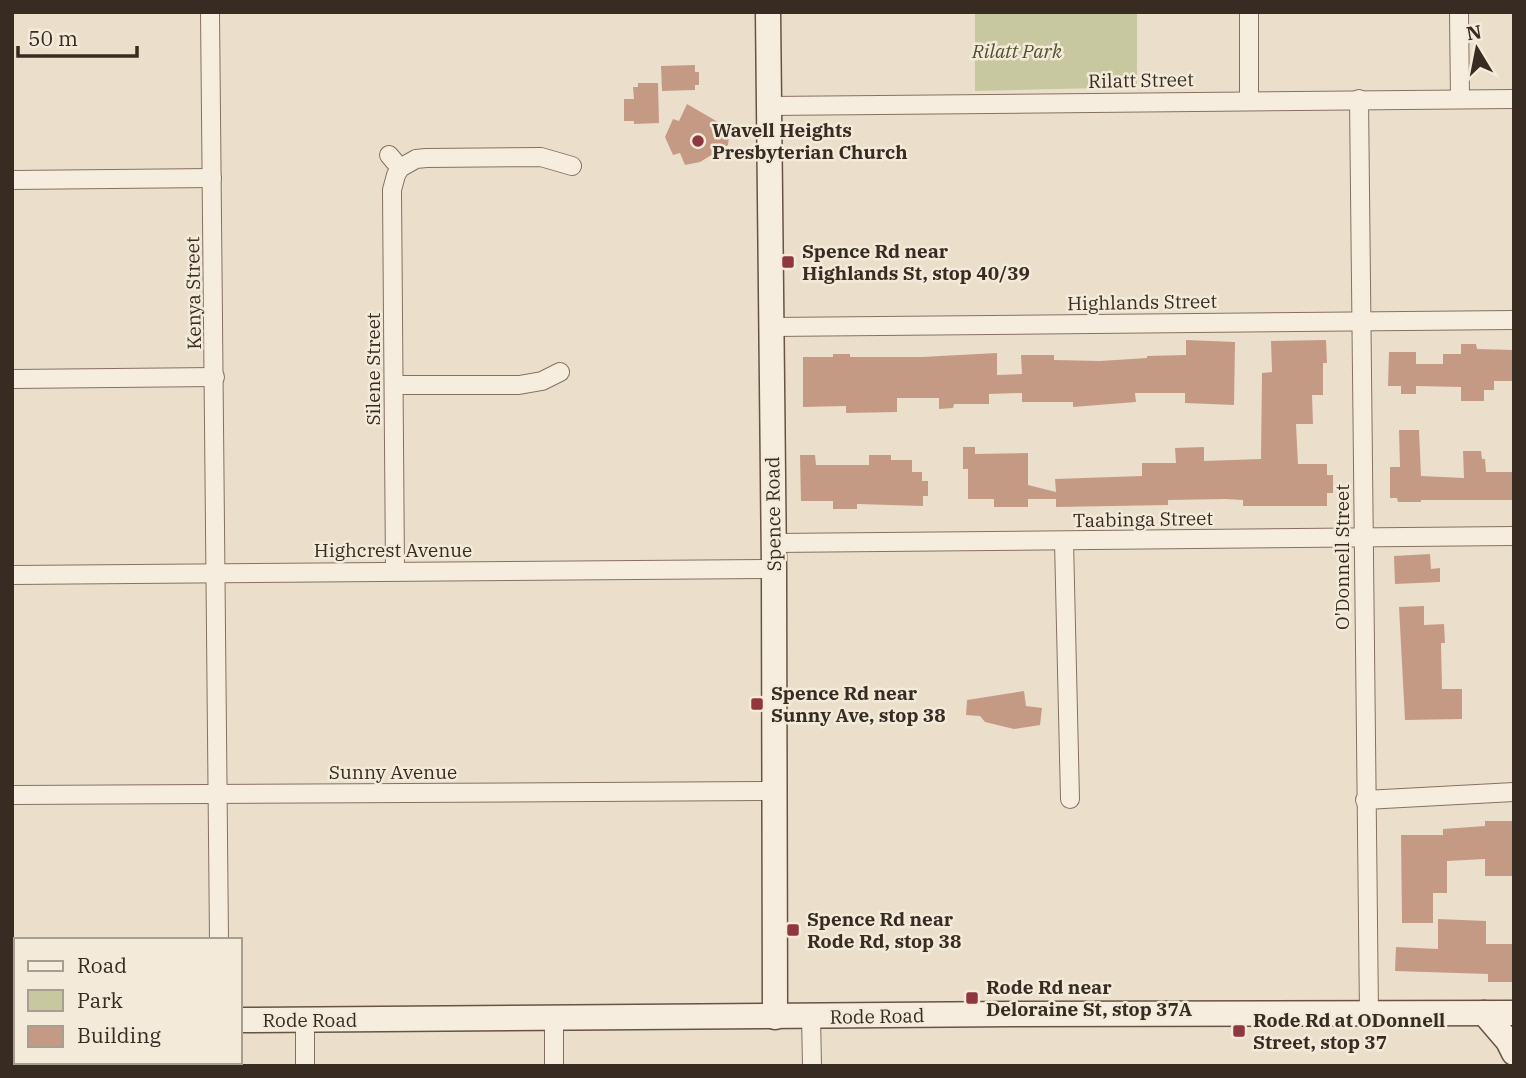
<svg xmlns="http://www.w3.org/2000/svg" width="1526" height="1078" viewBox="0 0 1526 1078" font-family="'IBM Plex Serif',serif">
  <rect width="100%" height="100%" fill="#ebdfcb"/>
  <!-- green -->
  <path fill="#c7c89f" d="M 975,12 L 1137,12 L 1137,87 L 975,91 Z"/>
  <!-- building -->
  <g fill="#c59a85">
    <path d="M 695,65 L 695,72 L 699,72 L 699,85 L 695,85 L 695,90 L 662,91 L 661,66 Z"/>
    <path d="M 638,83 L 658,83 L 659,123 L 634,124 L 634,121 L 624,121 L 624,99 L 634,99 L 633,87 L 638,87 Z"/>
    <path d="M 687,104 L 730,129 L 728,145 L 700,162 L 685,165 L 680,153 L 673,155 L 665,137 L 673,119 L 679,121 Z"/>
    <path d="M 1186,340 L 1235,342 L 1234,405 L 1185,403 L 1185,393 L 1135,393 L 1136,402 L 1073,407 L 1073,402 L 1022,402 L 1022,393 L 989,394 L 989,404 L 954,404 L 953,408 L 939,409 L 939,398 L 897,398 L 897,412 L 846,413 L 846,406 L 803,407 L 803,357 L 833,357 L 833,354 L 850,354 L 850,357 L 922,357 L 997,353 L 997,375 L 1022,374 L 1021,355 L 1054,355 L 1054,360 L 1100,361 L 1147,358 L 1147,356 L 1186,355 Z"/>
    <path d="M 1326,340 L 1327,363 L 1323,363 L 1323,395 L 1312,395 L 1313,424 L 1296,424 L 1298,464 L 1327,464 L 1327,475 L 1333,475 L 1333,493 L 1327,493 L 1327,506 L 1243,506 L 1243,500 L 1225,499 L 1168,500 L 1168,505 L 1056,507 L 1056,499 L 1028,499 L 1028,507 L 994,507 L 994,499 L 968,499 L 968,469 L 963,469 L 963,447 L 975,447 L 975,454 L 1028,453 L 1028,485 L 1056,492 L 1055,479 L 1142,476 L 1142,463 L 1176,463 L 1175,448 L 1204,447 L 1204,461 L 1261,459 L 1262,373 L 1272,372 L 1271,341 Z"/>
    <path d="M 1461,344 L 1476,344 L 1477,349 L 1514,350 L 1514,381 L 1494,381 L 1494,390 L 1484,390 L 1484,401 L 1461,401 L 1461,387 L 1416,386 L 1416,394 L 1401,394 L 1401,386 L 1388,386 L 1389,352 L 1416,352 L 1416,364 L 1443,364 L 1443,354 L 1461,354 Z"/>
    <path d="M 1399,430 L 1419,430 L 1421,476 L 1464,478 L 1463,451 L 1481,451 L 1482,459 L 1485,459 L 1486,472 L 1514,472 L 1514,500 L 1421,500 L 1421,502 L 1398,502 L 1397,498 L 1390,498 L 1390,467 L 1400,467 Z"/>
    <path d="M 800,455 L 815,455 L 816,465 L 869,465 L 869,455 L 891,455 L 891,460 L 912,460 L 912,472 L 922,472 L 922,481 L 928,481 L 928,496 L 923,496 L 923,506 L 857,504 L 857,509 L 833,509 L 833,501 L 801,501 Z"/>
    <path d="M 1430,554 L 1431,569 L 1440,568 L 1440,582 L 1395,584 L 1394,556 Z"/>
    <path d="M 1424,606 L 1424,625 L 1444,624 L 1445,643 L 1441,643 L 1442,689 L 1462,689 L 1462,719 L 1405,720 L 1399,607 Z"/>
    <path d="M 1024,691 L 1026,706 L 1042,708 L 1040,725 L 1014,729 L 985,722 L 980,716 L 966,715 L 967,700 Z"/>
    <path d="M 1485,821 L 1514,821 L 1514,876 L 1485,876 L 1485,859 L 1447,861 L 1447,893 L 1433,893 L 1433,923 L 1402,923 L 1401,835 L 1443,835 L 1443,829 L 1485,826 Z"/>
    <path d="M 1438,919 L 1486,921 L 1486,944 L 1514,944 L 1514,982 L 1488,982 L 1488,974 L 1395,971 L 1396,947 L 1438,949 Z"/>
  </g>
  <g fill="none" stroke-linecap="round" stroke-linejoin="round">
    <!-- street casing -->
    <g stroke="#867161" stroke-width="20">
      <g id="street">
        <path d="M 210,12 L 219,940"/>
        <path d="M 1249,12 L 1249,100"/>
        <path d="M 1459,12 L 1460,99"/>
        <path d="M 1359,99 L 1369,1014"/>
        <path d="M 769,106 L 1514,99"/>
        <path d="M 389,155 L 400,168"/>
        <path d="M 12,180 L 212,178"/>
        <path d="M 771,327 L 1514,320"/>
        <path d="M 12,379 L 215,377"/>
        <path d="M 394,385 L 519,385 L 542,381 L 560,372"/>
        <path d="M 1064,541 L 1070,799"/>
        <path d="M 774,543 L 1514,536"/>
        <path d="M 395,571 L 392,190 L 396,175 L 400,168 L 416,159 L 426,158 L 541,157 L 572,166"/>
        <path d="M 12,575 L 774,569"/>
        <path d="M 12,795 L 775,791"/>
        <path d="M 1365,800 L 1514,792"/>
        <path d="M 811,1016 L 812,1066"/>
        <path d="M 554,1018 L 554,1066"/>
        <path d="M 305,1020 L 305,1066"/>
      </g>
    </g>
    <!-- secondary casing -->
    <g stroke="#685344" stroke-width="27">
      <g id="secondary">
        <path d="M 768,12 L 774,569 L 775,1017"/>
        <path d="M 1484,1013 L 1508,1041 L 1514,1053"/>
        <path d="M 240,1020 L 1012,1014 L 1514,1013"/>
        <path d="M 12,1021 L 16,1021"/>
      </g>
    </g>
    <!-- street -->
    <use href="#street" stroke="#f6edde" stroke-width="18"/>
    <!-- secondary -->
    <use href="#secondary" stroke="#f6edde" stroke-width="24"/>
  </g>
  <!-- markers -->
  <g fill="#8f363f" stroke="#f3eada" stroke-width="2.5">
    <circle cx="698" cy="141" r="7"/>
    <rect x="781" y="255" width="14" height="14" rx="3.5"/>
    <rect x="750" y="697" width="14" height="14" rx="3.5"/>
    <rect x="786" y="923" width="14" height="14" rx="3.5"/>
    <rect x="965" y="991" width="14" height="14" rx="3.5"/>
    <rect x="1232" y="1024" width="14" height="14" rx="3.5"/>
  </g>
  <g text-anchor="middle" dominant-baseline="central" stroke-width="5" stroke-linejoin="round" paint-order="stroke">
    <!-- park labels -->
    <g font-size="19" font-style="italic" fill="#4c532b" stroke="#f3eada">
      <text x="1017" y="51">Rilatt Park</text>
    </g>
    <!-- street labels -->
    <g font-size="19" fill="#382b22" stroke="#f3eada">
      <text transform="translate(1141 80) rotate(-1)">Rilatt Street</text>
      <text transform="translate(193 293) rotate(-91)">Kenya Street</text>
      <text transform="translate(1142 302) rotate(-1)">Highlands Street</text>
      <text transform="translate(373 369) rotate(-90)">Silene Street</text>
      <text transform="translate(773 514) rotate(-91)">Spence Road</text>
      <text transform="translate(1143 519) rotate(-1)">Taabinga Street</text>
      <text x="393" y="550">Highcrest Avenue</text>
      <text transform="translate(1342 557) rotate(-90)">O'Donnell Street</text>
      <text x="393" y="772">Sunny Avenue</text>
      <text transform="translate(877 1016) rotate(-1)">Rode Road</text>
      <text x="310" y="1020">Rode Road</text>
    </g>
    <!-- poi labels -->
    <g font-size="19" font-weight="bold" fill="#382b22" stroke="#f3eada" text-anchor="start">
      <text x="712" y="130">Wavell Heights<tspan x="712" dy="22">Presbyterian Church</tspan></text>
      <text x="802" y="251">Spence Rd near<tspan x="802" dy="22">Highlands St, stop 40/39</tspan></text>
      <text x="771" y="693">Spence Rd near<tspan x="771" dy="22">Sunny Ave, stop 38</tspan></text>
      <text x="807" y="919">Spence Rd near<tspan x="807" dy="22">Rode Rd, stop 38</tspan></text>
      <text x="986" y="987">Rode Rd near<tspan x="986" dy="22">Deloraine St, stop 37A</tspan></text>
      <text x="1253" y="1020">Rode Rd at ODonnell<tspan x="1253" dy="22">Street, stop 37</tspan></text>
    </g>
  </g>
  <!-- border -->
  <rect width="1526" height="1078" fill="none" stroke="#382b22" stroke-width="28"/>
  <!-- legend -->
  <rect x="14" y="938" width="228" height="126" fill="#f3eada" stroke="#a89e90" stroke-width="2"/>
  <rect x="28" y="961" width="35" height="10" fill="#f6edde" stroke="#a89e90" stroke-width="2"/>
  <text x="77" y="973" font-size="21" fill="#382b22">Road</text>
  <rect x="28" y="990" width="35" height="21" fill="#c7c89f" stroke="#a89e90" stroke-width="2"/>
  <text x="77" y="1008" font-size="21" fill="#382b22">Park</text>
  <rect x="28" y="1026" width="35" height="21" fill="#c59a85" stroke="#a89e90" stroke-width="2"/>
  <text x="77" y="1043" font-size="21" fill="#382b22">Building</text>
  <!-- north arrow -->
  <g transform="translate(1477 49) rotate(350)" stroke="#f3eada" stroke-width="5" paint-order="stroke">
  <path d="M0-5L12 26L0 18L-12 26Z" fill="#382b22"/>
  <text y="-10" font-size="19" font-weight="bold" text-anchor="middle" fill="#382b22">N</text>
  </g>
  <!-- scale -->
  <path d="M18 46v10h119v-10" fill="none" stroke="#382b22" stroke-width="3.5"/>
  <text x="28" y="46" font-size="21" fill="#382b22" stroke="#f3eada" stroke-width="5" paint-order="stroke">50 m</text>
</svg>
